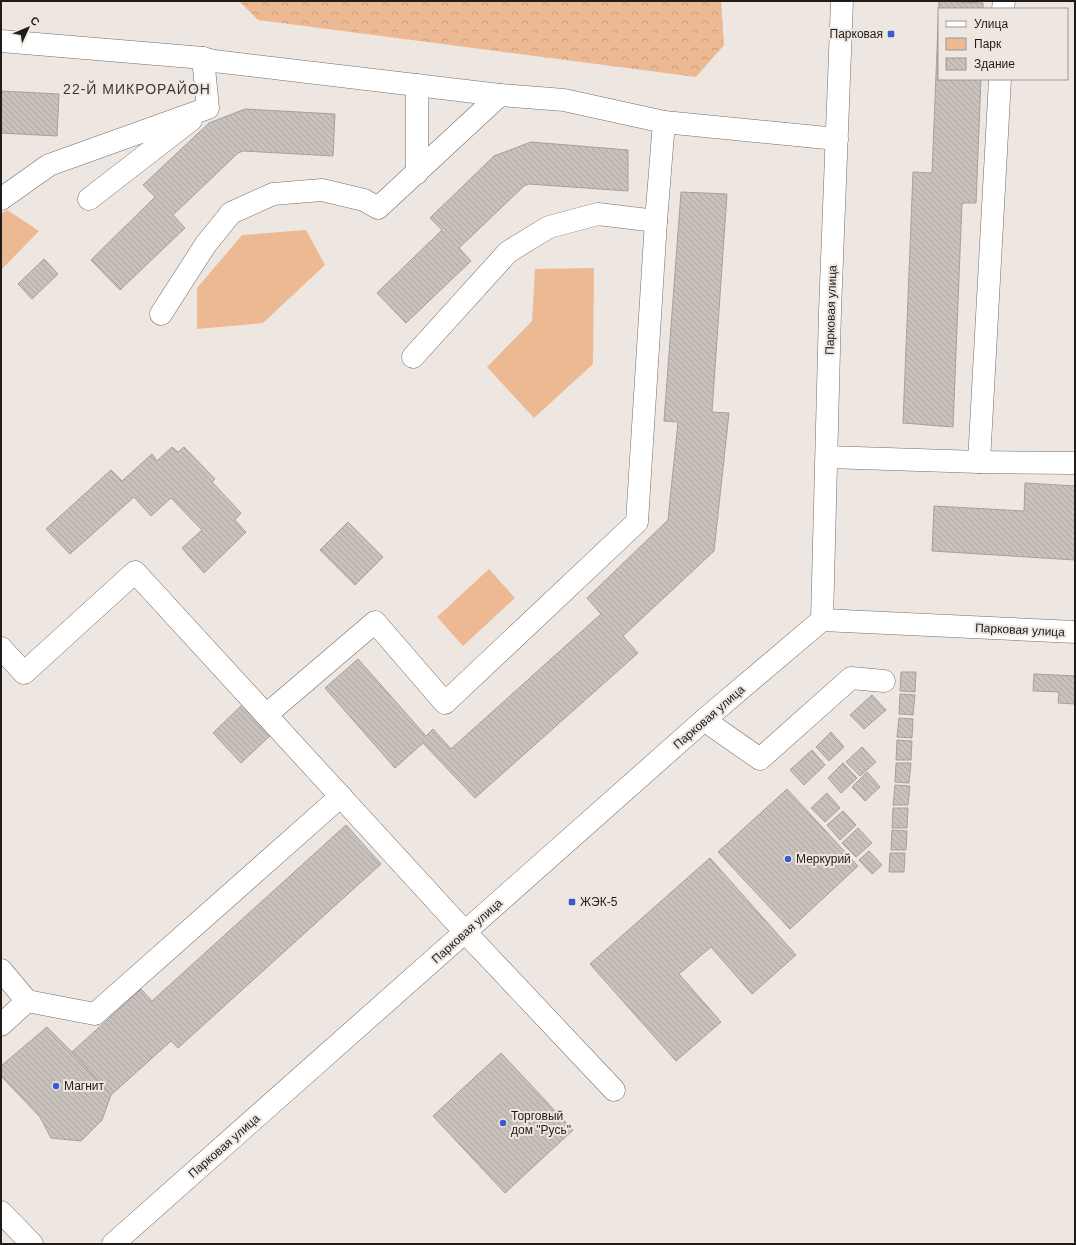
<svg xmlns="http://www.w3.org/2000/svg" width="1076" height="1245" viewBox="0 0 1076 1245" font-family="Arial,sans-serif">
  <defs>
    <pattern id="forest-crowns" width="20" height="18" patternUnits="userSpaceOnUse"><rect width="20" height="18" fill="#ecb993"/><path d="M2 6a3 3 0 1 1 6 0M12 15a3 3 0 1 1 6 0" fill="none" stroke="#ca9e7e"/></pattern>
    <pattern id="building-back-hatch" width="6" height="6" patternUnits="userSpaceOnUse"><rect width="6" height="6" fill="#c8c1bc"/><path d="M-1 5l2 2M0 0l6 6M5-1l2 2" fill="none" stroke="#aba5a1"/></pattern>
  </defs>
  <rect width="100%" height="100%" fill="#eee7e1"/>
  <!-- green -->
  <g fill="#ecb993">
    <path d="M 7,210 L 39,231 L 1,270 L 1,214 Z"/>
    <path d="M 306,230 L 325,265 L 263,323 L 197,329 L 197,288 L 242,235 Z"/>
    <path d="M 594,268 L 593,364 L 534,418 L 487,367 L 532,321 L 535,269 Z"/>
    <path d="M 489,569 L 515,598 L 463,646 L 437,617 Z"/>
  </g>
  <!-- forest -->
  <path fill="url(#forest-crowns)" d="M 239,1 L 721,1 L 724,45 L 696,77 L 258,20 Z"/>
  <!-- building -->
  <g fill="url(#building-back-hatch)" stroke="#a69f9b">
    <path d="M 939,1 L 983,3 L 983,9 L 939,9 L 939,79 L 981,79 L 976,203 L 962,203 L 953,427 L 903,423 L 913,172 L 932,173 Z"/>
    <path d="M 1,91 L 59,94 L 57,136 L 1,133 Z"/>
    <path d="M 245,109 L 335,114 L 333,156 L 243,151 L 238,153 L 173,215 L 185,228 L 120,290 L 91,260 L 155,197 L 143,185 L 209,123 Z"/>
    <path d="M 531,142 L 628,150 L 628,191 L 529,184 L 524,186 L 459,248 L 471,261 L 406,323 L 377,293 L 442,230 L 430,218 L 494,156 Z"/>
    <path d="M 681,192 L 727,194 L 712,412 L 729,413 L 714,551 L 623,636 L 638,653 L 475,798 L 423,743 L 395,768 L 325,688 L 358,659 L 426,736 L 433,729 L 451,749 L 601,614 L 587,598 L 668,520 L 678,422 L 664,421 Z"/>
    <path d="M 44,259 L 58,274 L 32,299 L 18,284 Z"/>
    <path d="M 172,447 L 178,452 L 184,447 L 215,479 L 212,482 L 241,513 L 235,520 L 246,532 L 204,573 L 182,548 L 202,530 L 171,498 L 151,516 L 134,497 L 70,554 L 46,529 L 111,470 L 122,481 L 152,454 L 157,461 Z"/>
    <path d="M 1025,483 L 1075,486 L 1075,560 L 932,551 L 934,506 L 1024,511 Z"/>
    <path d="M 348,522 L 383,557 L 355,585 L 320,550 Z"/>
    <path d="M 901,672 L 916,672 L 915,692 L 900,691 Z"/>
    <path d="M 1034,674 L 1075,676 L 1075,704 L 1058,703 L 1059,692 L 1033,691 Z"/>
    <path d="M 900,694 L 915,695 L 913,715 L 899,714 Z"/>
    <path d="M 872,695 L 886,710 L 864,729 L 850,715 Z"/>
    <path d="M 244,703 L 273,733 L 241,763 L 213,733 Z"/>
    <path d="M 899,718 L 913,719 L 912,738 L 897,737 Z"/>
    <path d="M 831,732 L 844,747 L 829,761 L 816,747 Z"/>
    <path d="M 897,740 L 912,741 L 911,760 L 896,760 Z"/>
    <path d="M 862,747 L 876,762 L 860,776 L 846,762 Z"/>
    <path d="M 812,750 L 825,765 L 804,785 L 790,770 Z"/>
    <path d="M 843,763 L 857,778 L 841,793 L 828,778 Z"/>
    <path d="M 896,763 L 911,763 L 909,783 L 895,782 Z"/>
    <path d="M 867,772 L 880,787 L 865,801 L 852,787 Z"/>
    <path d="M 895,785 L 910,786 L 908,805 L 893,805 Z"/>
    <path d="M 787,789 L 858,866 L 790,929 L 718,852 Z"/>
    <path d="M 827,793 L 840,808 L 825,822 L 811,808 Z"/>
    <path d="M 893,808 L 908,808 L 907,828 L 892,828 Z"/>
    <path d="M 843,811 L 856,825 L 840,840 L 827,825 Z"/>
    <path d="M 346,825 L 381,864 L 178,1048 L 171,1041 L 111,1095 L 72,1052 L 141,989 L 152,1001 Z"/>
    <path d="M 858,828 L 872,843 L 856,857 L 842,843 Z"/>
    <path d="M 892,830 L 907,831 L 906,850 L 891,850 Z"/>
    <path d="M 869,851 L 882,865 L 872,874 L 859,860 Z"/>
    <path d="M 890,853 L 905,853 L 904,872 L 889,872 Z"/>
    <path d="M 710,858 L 796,955 L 752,994 L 711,947 L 679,974 L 721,1022 L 676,1061 L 590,964 Z"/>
    <path d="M 47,1027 L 72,1052 L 111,1095 L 102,1120 L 81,1141 L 51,1138 L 40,1117 L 1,1076 L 1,1066 Z"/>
    <path d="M 501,1053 L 573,1130 L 505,1193 L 433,1116 Z"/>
  </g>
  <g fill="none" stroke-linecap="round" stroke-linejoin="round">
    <!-- minor casing -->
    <g stroke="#736c68" stroke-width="23">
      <g id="minor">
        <path d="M 1003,9 L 1004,1"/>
        <path d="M 1,41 L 203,58 L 214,61 L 500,95 L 564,100 L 664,122 L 837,139"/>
        <path d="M 417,85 L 417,173"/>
        <path d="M 1,199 L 49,165 L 208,108 L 203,58"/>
        <path d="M 89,199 L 191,120"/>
        <path d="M 161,314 L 206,244 L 231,213 L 273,194 L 322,190 L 364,200 L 378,208 L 500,95"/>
        <path d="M 413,357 L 508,252 L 549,227 L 598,214 L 656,221"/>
        <path d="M 827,457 L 979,462 L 1000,79"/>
        <path d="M 979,462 L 1075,463"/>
        <path d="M 822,620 L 830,311 L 842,1"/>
        <path d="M 1,648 L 24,673 L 135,572 L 465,932 L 614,1090"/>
        <path d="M 266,715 L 375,622 L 445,703 L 637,522 L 656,221 L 664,122"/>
        <path d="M 704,720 L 760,759 L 851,678 L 884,681"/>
        <path d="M 1,970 L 27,1001 L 1,1025"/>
        <path d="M 27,1001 L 95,1014 L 341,796"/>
        <path d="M 1,1212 L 32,1244"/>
        <path d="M 113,1244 L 704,720 L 822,620 L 1075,632"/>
      </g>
    </g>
    <!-- minor -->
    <use href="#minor" stroke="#fff" stroke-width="22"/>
  </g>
  <!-- markers -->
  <g fill="#395dce" stroke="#eee7e1" stroke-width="1.5">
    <rect x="887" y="30" width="8" height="8" rx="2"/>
    <circle cx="788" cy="859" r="4"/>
    <rect x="568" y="898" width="8" height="8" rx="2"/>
    <circle cx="56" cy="1086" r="4"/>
    <circle cx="503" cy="1123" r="4"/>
  </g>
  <g text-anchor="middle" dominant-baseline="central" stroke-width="4" stroke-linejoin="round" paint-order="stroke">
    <!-- poi labels -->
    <g font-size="12" fill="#1f1c1a" stroke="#eee7e1" text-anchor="start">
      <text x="883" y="34" text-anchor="end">Парковая</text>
      <text x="796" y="859">Меркурий</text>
      <text x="580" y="902">ЖЭК-5</text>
      <text x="64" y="1086">Магнит</text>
      <text x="511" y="1116">Торговый<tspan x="511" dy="14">дом "Русь"</tspan></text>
    </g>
    <!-- street labels -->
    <g font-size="12" fill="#1f1c1a" stroke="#eee7e1">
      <text transform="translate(831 310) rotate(-88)">Парковая улица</text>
      <text transform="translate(1020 630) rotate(3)">Парковая улица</text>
      <text transform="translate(709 717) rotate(-41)">Парковая улица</text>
      <text transform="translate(467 931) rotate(-42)">Парковая улица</text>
      <text transform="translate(224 1146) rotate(-41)">Парковая улица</text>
    </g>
    <!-- quarter labels -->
    <g font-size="14" letter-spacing="1" fill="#3b3632" stroke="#eee7e1">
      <text x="137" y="89">22-Й МИКРОРАЙОН</text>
    </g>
  </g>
  <!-- border -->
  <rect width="1076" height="1245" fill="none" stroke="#1f1c1a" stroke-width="4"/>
  <!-- legend -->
  <rect x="938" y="8" width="130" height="72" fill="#eee7e1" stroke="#9b9691"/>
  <rect x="946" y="21" width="20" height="6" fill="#ffffff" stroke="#9b9691"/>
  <text x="974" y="28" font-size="12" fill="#1f1c1a">Улица</text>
  <rect x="946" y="38" width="20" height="12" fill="#ecb993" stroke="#9b9691"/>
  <text x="974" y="48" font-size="12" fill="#1f1c1a">Парк</text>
  <rect x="946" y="58" width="20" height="12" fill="url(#building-back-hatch)" stroke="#9b9691"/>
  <text x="974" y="68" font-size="12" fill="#1f1c1a">Здание</text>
  <!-- north arrow -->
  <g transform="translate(28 28) rotate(46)" stroke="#eee7e1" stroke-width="3" paint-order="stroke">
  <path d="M0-3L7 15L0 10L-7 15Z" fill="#1f1c1a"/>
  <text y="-6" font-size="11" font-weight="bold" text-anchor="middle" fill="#1f1c1a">С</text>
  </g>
</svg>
